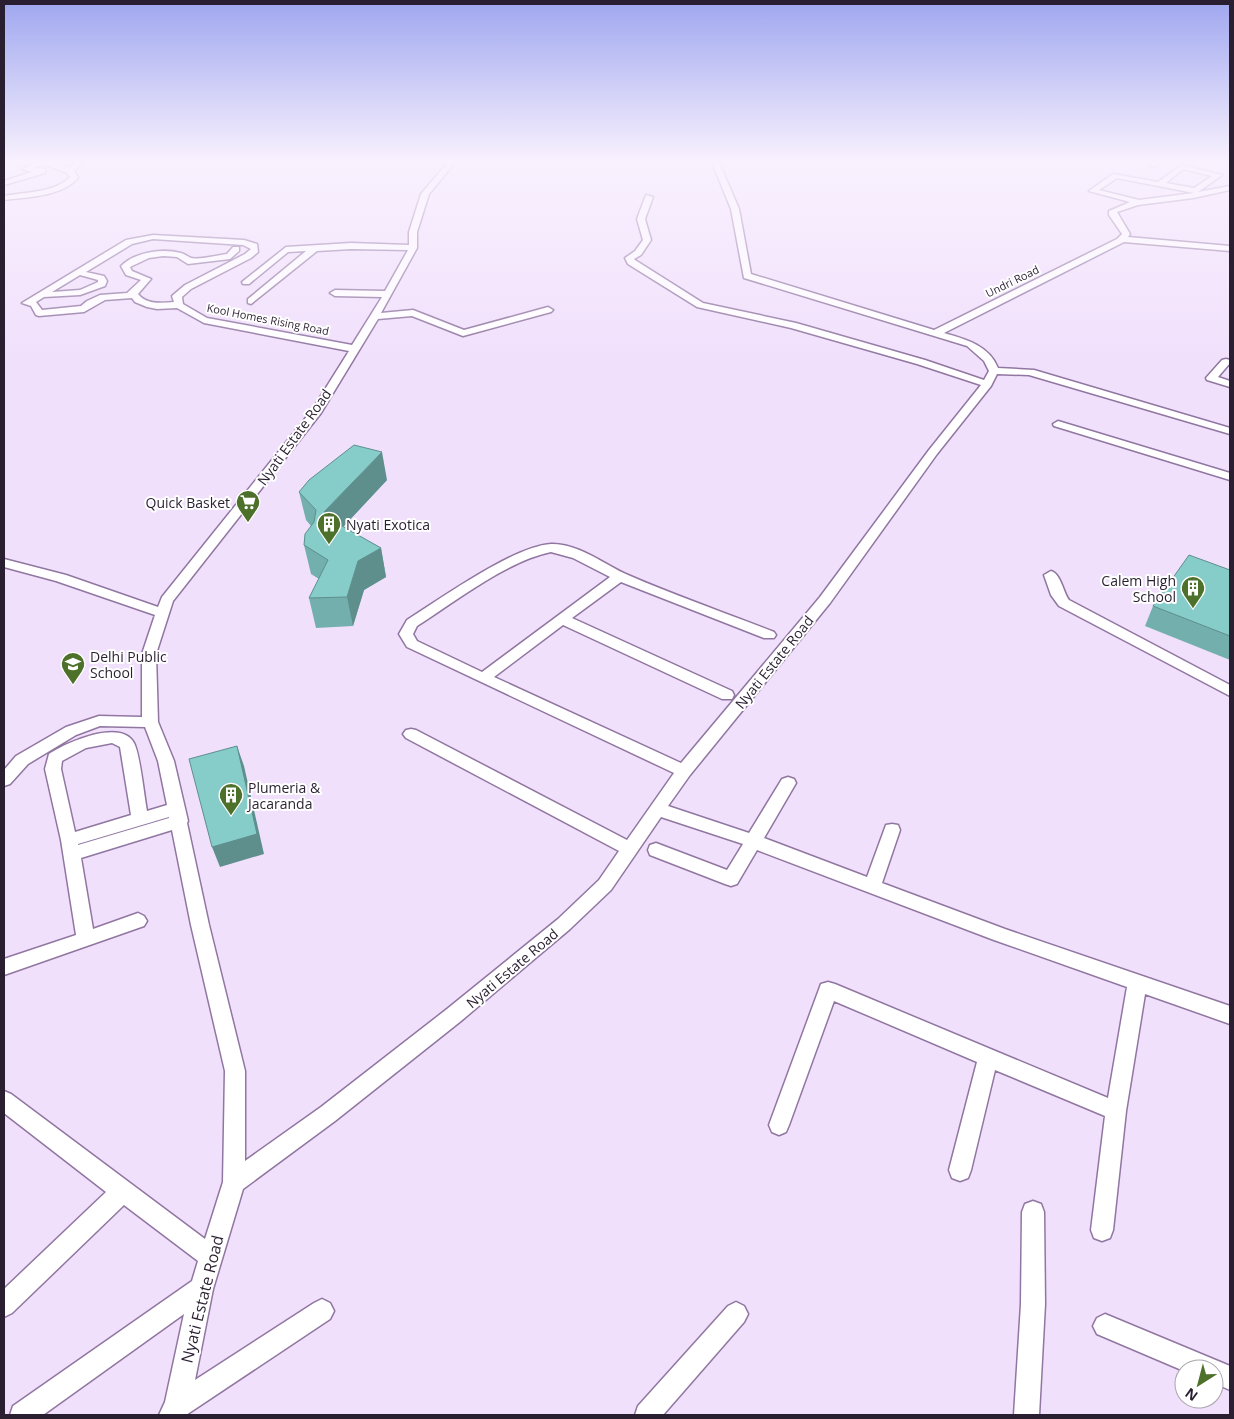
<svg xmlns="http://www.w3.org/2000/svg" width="1234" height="1419" viewBox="0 0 1234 1419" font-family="'Open Sans',sans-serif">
  <rect width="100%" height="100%" fill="#f1e0fc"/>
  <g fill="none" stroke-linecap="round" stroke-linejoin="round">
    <!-- minor casing -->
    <g stroke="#9076a1" stroke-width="3">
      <g id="minor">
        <path d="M 36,160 L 47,160 L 69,168 L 78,160 L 86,160 L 74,171 L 78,177 L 77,179 C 60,197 27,197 4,200 L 4,196 C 24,192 55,193 70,177 L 67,173 L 44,164 L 35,168 L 45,169 L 45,173 L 4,185 L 4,181 L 32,172 L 22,169 L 37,162 Z"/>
        <path d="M 450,160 L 457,160 L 429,194 L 417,232 L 417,248 L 381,313 L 413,310 L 464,330 L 548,307 L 553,310 L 551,312 L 463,336 L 412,316 L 378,319 L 321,413 L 173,601 L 156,654 L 158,722 L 174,761 L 188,821 L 187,823 L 209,925 L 245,1071 L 245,1161 L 321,1107 L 447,1009 L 558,919 L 599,880 L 619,851 L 406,738 L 403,734 L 406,730 L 411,729 L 416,730 L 627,840 L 674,773 L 407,647 L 399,634 L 407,620 C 440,599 514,546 551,544 C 578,543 605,565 628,575 C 676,596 726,613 774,632 L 776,635 L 774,638 L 764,638 L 621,582 L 572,618 L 732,691 L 734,695 L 732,699 L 722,699 L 563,625 L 494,677 L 681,763 L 820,597 L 929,450 L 981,385 L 917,364 L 791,328 L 697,307 L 628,264 L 625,258 L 635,251 L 643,240 L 637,219 L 646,195 L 653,197 L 645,219 L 651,240 L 641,255 L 634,259 L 635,260 L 703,303 L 796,323 L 925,360 L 984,380 L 989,371 L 984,361 L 967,346 L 744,278 L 731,209 L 711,160 L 718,160 L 739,209 L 751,274 L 934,330 L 1117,239 L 1122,234 L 1109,215 L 1109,211 L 1130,202 L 1089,191 L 1113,174 L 1158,182 L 1182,165 L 1222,175 L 1198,192 L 1230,186 L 1230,190 L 1193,198 L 1138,205 L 1117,212 L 1130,234 L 1128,237 L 1230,246 L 1230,251 L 1124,242 L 944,333 C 965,339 989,345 998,368 L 1034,370 L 1230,428 L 1230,434 L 1029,375 L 997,374 L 991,386 L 937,454 L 830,603 L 690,775 L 668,806 L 749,833 L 782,779 L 788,777 L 794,779 L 796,783 L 764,838 L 867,877 L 886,825 L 892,824 L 898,825 L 900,830 L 882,883 L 1005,929 L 1230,1006 L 1230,1024 L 1145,994 L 1126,1111 L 1113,1230 L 1110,1238 L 1102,1241 L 1094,1238 L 1091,1230 L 1105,1116 L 995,1070 L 971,1170 L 968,1178 L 960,1181 L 952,1178 L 949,1170 L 977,1062 L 834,1001 L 789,1125 L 786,1132 L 779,1135 L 772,1132 L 769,1125 L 821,984 L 828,982 L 835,984 L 1108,1098 L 1127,987 L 994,940 L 757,850 L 737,884 L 731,886 L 725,884 L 650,855 L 648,850 L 650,845 L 656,843 L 727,870 L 743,844 L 661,817 L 611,890 L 570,929 L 461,1021 L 335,1121 L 243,1189 L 213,1289 L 195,1380 L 314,1303 L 322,1299 L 330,1303 L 334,1311 L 330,1319 L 186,1415 L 159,1415 L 165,1402 L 184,1314 L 43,1415 L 10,1415 L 13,1406 L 192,1281 L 198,1261 L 124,1205 L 12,1313 L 4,1317 L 4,1289 L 106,1192 L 4,1113 L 4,1091 L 11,1094 L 205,1239 L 223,1182 L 225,1071 L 191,925 L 172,830 L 81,858 L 93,929 L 138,913 L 144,916 L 147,921 L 144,926 L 4,975 L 4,959 L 76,935 L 61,840 L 45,769 L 49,754 C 65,743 121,718 134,743 C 140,754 144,795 147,811 L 167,805 L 158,761 L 145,727 L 100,726 L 76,735 L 28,764 L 10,784 L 4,786 L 4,770 L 16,756 L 66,727 L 99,716 L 142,717 L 142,654 L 155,615 L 56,581 L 4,567 L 4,559 L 66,575 L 158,607 L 162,597 L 312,410 L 349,351 L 204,323 L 177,308 L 157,309 L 147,307 L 135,302 L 132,298 L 105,300 L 84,312 L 39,316 L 36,315 L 31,306 L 22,303 L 126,240 L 153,235 L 244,240 L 257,244 L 258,252 L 251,258 L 191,289 L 182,297 L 183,304 L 207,318 L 352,345 L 382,297 L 335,296 L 330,293 L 335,290 L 385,291 L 408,250 L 351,249 L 317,251 L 251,304 L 248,303 L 248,299 L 306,251 L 288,252 L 249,284 L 243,284 L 242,282 L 286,247 L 351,243 L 409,245 L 409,232 L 421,194 ZM 1183,169 L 1212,176 L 1194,188 L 1166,183 ZM 1117,178 L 1194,193 L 1139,200 L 1099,190 ZM 153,239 L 243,245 L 251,249 L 245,254 L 185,285 L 172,296 L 174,302 C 161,303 147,305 138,294 L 151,279 L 132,271 L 130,267 L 149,258 L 163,256 L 177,257 L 188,264 L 230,259 L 239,251 L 239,247 L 233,247 L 227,254 C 219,255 199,260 191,258 C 189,257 184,254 181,253 C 162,248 135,252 121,266 L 126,275 L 141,280 L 127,293 L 100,295 L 87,301 L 81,306 L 42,310 L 36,302 L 44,297 L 80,295 L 105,286 L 107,281 L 104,276 L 86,272 L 132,244 ZM 80,275 L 98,280 L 98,282 L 80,290 L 52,292 ZM 551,552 L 573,558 L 610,577 L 482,672 L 417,641 L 413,634 L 417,626 C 456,601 507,561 551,552 ZM 112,743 L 120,747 L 131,815 L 75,832 L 61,769 L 62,761 L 86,748 ZM 169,817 L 169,818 L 78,845 L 78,844 Z"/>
        <path d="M 1155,160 L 1163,160 L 1157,166 L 1151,166 L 1150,164 Z"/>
        <path d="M 1226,359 L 1230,360 L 1230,363 L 1218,377 L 1230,381 L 1230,387 L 1207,380 L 1206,378 L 1222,360 Z"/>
        <path d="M 1058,421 L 1230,473 L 1230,480 L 1054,426 L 1053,424 Z"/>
        <path d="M 1051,571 C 1061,574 1063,592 1069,600 L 1230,685 L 1230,696 L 1059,606 L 1051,595 L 1044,575 Z"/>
        <path d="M 1033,1201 L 1041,1204 L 1044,1212 L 1045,1304 L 1039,1415 L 1014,1415 L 1021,1304 L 1022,1212 L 1025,1204 Z"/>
        <path d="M 736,1302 L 744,1306 L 748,1314 L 744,1322 L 663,1415 L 635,1415 L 638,1406 L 728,1306 Z"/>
        <path d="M 1105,1314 L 1230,1366 L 1230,1390 L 1214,1383 L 1214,1369 L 1184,1369 L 1184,1371 L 1097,1334 L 1093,1326 L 1097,1318 Z"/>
      </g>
    </g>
    <!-- minor -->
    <use href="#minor" fill="#fff" fill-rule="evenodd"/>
  </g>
  <!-- wall -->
  <g fill="#73afad">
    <path d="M 387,480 L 343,527 L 381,548 L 386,577 L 364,590 L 353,626 L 316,628 L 309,598 L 319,579 L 311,574 L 304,545 L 311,526 L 306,520 L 299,492 Z"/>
    <path d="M 1230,570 L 1230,660 L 1145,626 L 1153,606 Z"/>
  </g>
  <!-- shaded-wall -->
  <g fill="#5e8f8d">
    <path d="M 382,452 L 387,480 L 331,540 L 324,512 Z"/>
    <path d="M 381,548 L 386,577 L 364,590 L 353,626 L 347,597 L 358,561 Z"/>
    <path d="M 237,746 L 244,766 L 264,854 L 220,867 L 212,847 Z"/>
  </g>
  <!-- building -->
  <g fill="#86ccc9" stroke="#5e8f8d">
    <path d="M 354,445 L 382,452 L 324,512 L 335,522 L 381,548 L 358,561 L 347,597 L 309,598 L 328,560 L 304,545 L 305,534 L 314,522 L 316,510 L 299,492 L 309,480 Z"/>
    <path d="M 1189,555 L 1230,570 L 1230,636 L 1153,606 Z"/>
    <path d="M 237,746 L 257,834 L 212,847 L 189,759 Z"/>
  </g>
  <!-- sky -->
  <linearGradient id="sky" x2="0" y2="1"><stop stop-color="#9fa7ef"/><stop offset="0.45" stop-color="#f9f1fe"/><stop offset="1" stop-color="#f9f1fe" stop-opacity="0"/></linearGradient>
  <rect width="1234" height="359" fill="url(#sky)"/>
  <!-- icons -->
  <defs>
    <g id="supermarket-pin" transform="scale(1.25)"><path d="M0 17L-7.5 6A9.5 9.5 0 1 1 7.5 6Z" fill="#4d712a" stroke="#fff"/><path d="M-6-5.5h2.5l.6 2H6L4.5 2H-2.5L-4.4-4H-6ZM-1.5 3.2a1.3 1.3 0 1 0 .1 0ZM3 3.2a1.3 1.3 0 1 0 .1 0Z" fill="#fff"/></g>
    <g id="building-pin" transform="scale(1.25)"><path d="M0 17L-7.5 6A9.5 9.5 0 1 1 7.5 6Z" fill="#4d712a" stroke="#fff"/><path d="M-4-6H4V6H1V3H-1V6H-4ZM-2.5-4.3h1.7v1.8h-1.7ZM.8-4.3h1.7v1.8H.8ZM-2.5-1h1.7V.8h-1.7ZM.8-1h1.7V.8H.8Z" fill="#fff"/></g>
    <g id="school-pin" transform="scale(1.25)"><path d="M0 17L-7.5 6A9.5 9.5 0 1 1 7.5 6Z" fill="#4d712a" stroke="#fff"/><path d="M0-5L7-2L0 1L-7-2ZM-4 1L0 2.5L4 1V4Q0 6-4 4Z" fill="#fff"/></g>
  </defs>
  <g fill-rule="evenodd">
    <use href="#supermarket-pin" x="248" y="502"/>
    <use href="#building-pin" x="329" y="524"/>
    <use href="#building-pin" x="1193" y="588"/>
    <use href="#school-pin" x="73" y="664"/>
    <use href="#building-pin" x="231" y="795"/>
  </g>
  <g text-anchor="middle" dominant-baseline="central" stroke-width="4" stroke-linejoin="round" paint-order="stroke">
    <!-- far-street labels -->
    <g font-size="11" fill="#2a1f30" stroke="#fff">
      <text transform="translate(1012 281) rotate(-26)">Undri Road</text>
      <text transform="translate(268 319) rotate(11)">Kool Homes Rising Road</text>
    </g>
    <!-- street labels -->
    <g font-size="14" fill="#2a1f30" stroke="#fff">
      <text transform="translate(294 437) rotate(-54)">Nyati Estate Road</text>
      <text transform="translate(774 662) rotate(-51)">Nyati Estate Road</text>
      <text transform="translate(512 968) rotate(-40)">Nyati Estate Road</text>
    </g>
    <!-- poi labels -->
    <g font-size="14" fill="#2a1f30" stroke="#fff" text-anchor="start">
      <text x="230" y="502" text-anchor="end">Quick Basket</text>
      <text x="346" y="524">Nyati Exotica</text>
      <text x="1176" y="580" text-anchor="end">Calem High<tspan x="1176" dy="16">School</tspan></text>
      <text x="90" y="656">Delhi Public<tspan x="90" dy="16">School</tspan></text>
      <text x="248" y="787">Plumeria &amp;<tspan x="248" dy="16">Jacaranda</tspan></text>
    </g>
    <!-- near-street labels -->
    <g font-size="16" fill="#2a1f30" stroke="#fff">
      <text transform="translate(202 1299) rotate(-76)">Nyati Estate Road</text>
    </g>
  </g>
  <!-- border -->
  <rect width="1234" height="1419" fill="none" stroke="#2a1f30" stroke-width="10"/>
  <!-- north arrow -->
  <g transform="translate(1199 1384) rotate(216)"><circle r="24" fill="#ffffff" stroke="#aaa5ac"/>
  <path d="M0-4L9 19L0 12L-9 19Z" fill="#4d712a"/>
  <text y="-8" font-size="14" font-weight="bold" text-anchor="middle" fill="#2a1f30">N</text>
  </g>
</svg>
